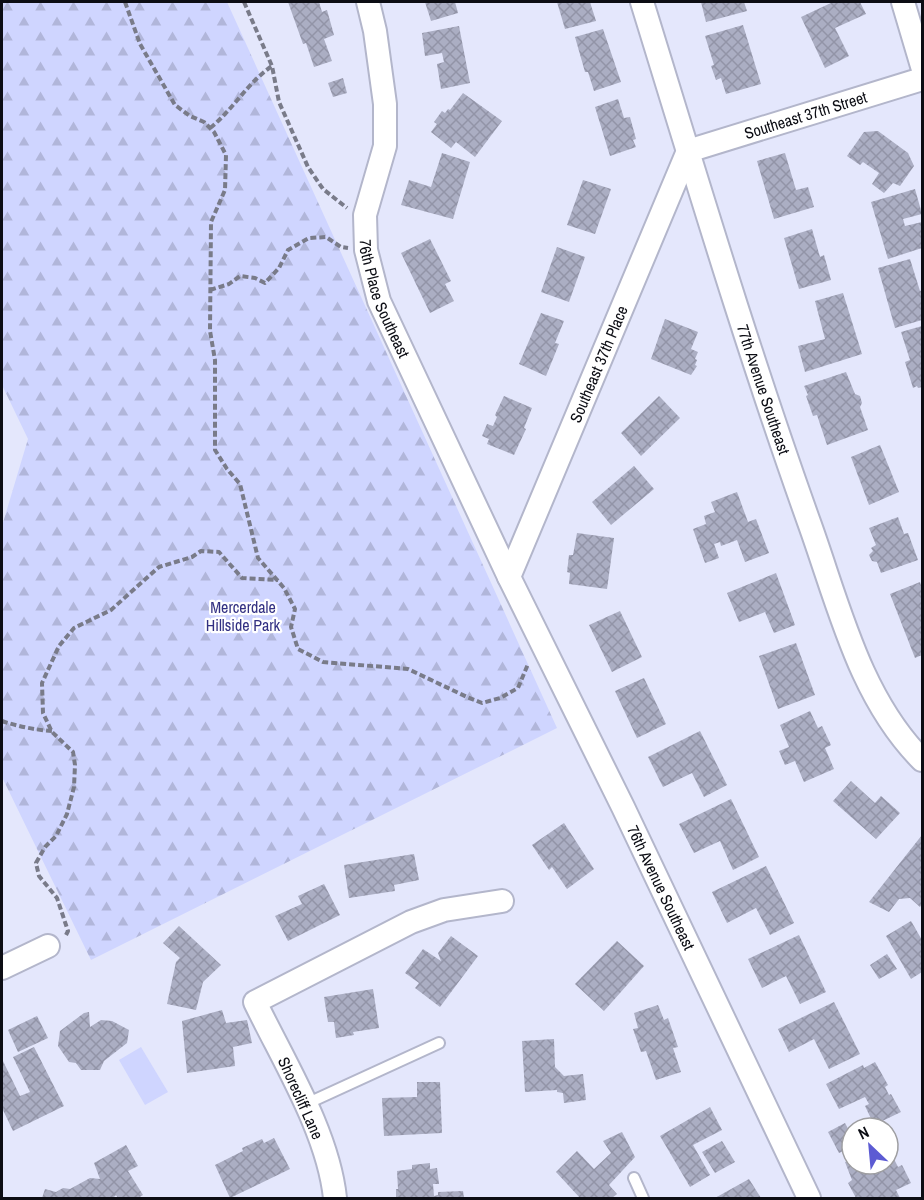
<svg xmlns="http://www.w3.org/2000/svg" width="924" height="1200" viewBox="0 0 924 1200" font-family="'Archivo Narrow',sans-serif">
  <defs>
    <pattern id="forest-firs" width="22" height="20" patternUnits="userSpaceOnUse" patternTransform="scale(1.5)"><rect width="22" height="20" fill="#cfd5ff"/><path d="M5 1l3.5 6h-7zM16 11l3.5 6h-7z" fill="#b1b6da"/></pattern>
    <pattern id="building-cross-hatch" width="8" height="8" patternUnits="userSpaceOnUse" patternTransform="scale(1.5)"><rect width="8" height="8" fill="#abaec3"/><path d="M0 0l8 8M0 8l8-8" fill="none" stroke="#9294a7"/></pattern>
  </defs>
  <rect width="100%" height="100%" fill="#e4e7fc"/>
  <!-- forest -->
  <path fill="url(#forest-firs)" d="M 2,2 L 227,2 L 557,728 L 91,960 L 2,777 L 2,526 L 28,439 L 2,385 Z"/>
  <!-- green -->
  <path fill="#cfd5ff" d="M 141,1047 L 168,1092 L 145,1105 L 119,1060 Z"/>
  <!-- building -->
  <g fill="url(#building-cross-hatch)">
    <path d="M 288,2 L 319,2 L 322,12 L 327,10 L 334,35 L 324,39 L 332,61 L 314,67 L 306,43 L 303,44 Z"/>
    <path d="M 425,2 L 455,2 L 458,13 L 431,21 Z"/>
    <path d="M 557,2 L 590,2 L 596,21 L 565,29 Z"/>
    <path d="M 701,2 L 744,2 L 747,11 L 706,22 Z"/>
    <path d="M 833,2 L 860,2 L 866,14 L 835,28 L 849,56 L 825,68 L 801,17 Z"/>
    <path d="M 743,25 L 761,84 L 726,94 L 721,78 L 716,80 L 711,66 L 714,65 L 705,36 Z"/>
    <path d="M 459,26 L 470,83 L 441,89 L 437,64 L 444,62 L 442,53 L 425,56 L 422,33 Z"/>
    <path d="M 603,29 L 621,82 L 594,91 L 588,72 L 585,72 L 575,37 Z"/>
    <path d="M 343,78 L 347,93 L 333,97 L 328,83 Z"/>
    <path d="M 463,93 L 502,121 L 475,157 L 456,142 L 451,148 L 431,132 L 437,124 L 434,122 L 442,111 L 445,113 L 448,109 L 450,110 Z"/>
    <path d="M 618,99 L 624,118 L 630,117 L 636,139 L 633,140 L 636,147 L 610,156 L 595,107 Z"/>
    <path d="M 878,131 L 908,153 L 914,166 L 900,186 L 893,183 L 884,193 L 872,184 L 879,173 L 863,162 L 860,165 L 847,156 L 864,132 Z"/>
    <path d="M 442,153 L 470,162 L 453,219 L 401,205 L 409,180 L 431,187 Z"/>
    <path d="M 785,153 L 796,190 L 808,187 L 814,207 L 774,219 L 757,161 Z"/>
    <path d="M 583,180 L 611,189 L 595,234 L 567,225 Z"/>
    <path d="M 915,189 L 922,214 L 903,219 L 905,226 L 922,222 L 922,248 L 888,259 L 871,202 Z"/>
    <path d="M 812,229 L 820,257 L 824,255 L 831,280 L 799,289 L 784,238 Z"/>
    <path d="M 430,239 L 451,281 L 445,284 L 454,301 L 430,313 L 401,253 Z"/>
    <path d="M 557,247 L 585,257 L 569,302 L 541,292 Z"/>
    <path d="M 910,259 L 920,291 L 922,290 L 922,320 L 895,328 L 878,268 Z"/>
    <path d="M 843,293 L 862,354 L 805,372 L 798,346 L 825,339 L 815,301 Z"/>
    <path d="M 541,313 L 564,321 L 555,343 L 559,344 L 546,376 L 519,364 Z"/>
    <path d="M 665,319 L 698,332 L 691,349 L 698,352 L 695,359 L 697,360 L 695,365 L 697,366 L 691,375 L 651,359 Z"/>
    <path d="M 922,326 L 922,387 L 918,388 L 917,386 L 913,388 L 905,362 L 910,360 L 901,332 Z"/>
    <path d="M 846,372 L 855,394 L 860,396 L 862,403 L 860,407 L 868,430 L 827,445 L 817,415 L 813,416 L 806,396 L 808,395 L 804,386 Z"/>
    <path d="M 504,396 L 532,408 L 524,428 L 526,429 L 514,455 L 487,444 L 489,439 L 482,436 L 487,424 L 493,426 L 497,417 L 495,415 Z"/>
    <path d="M 659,396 L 680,418 L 641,456 L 621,433 Z"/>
    <path d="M 880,445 L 899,492 L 869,505 L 851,457 Z"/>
    <path d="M 634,466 L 654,489 L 611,525 L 592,502 Z"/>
    <path d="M 737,492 L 748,522 L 756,519 L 769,553 L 745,562 L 737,540 L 721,546 L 720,542 L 714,544 L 719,558 L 705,563 L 693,529 L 706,524 L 704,516 L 715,512 L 711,502 Z"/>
    <path d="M 898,517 L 904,534 L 908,533 L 918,560 L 881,573 L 877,562 L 872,561 L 869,555 L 873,551 L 871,548 L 876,545 L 869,528 Z"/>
    <path d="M 577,533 L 614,538 L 607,589 L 569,584 L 570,573 L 567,572 L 569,555 L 573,555 Z"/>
    <path d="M 776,573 L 795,625 L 774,633 L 765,612 L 739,622 L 727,593 Z"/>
    <path d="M 920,582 L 922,589 L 922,655 L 915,658 L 890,594 Z"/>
    <path d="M 620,611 L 642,657 L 612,672 L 589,625 Z"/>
    <path d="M 796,643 L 815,695 L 778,709 L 759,656 Z"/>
    <path d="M 644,678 L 666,724 L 637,738 L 615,691 Z"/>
    <path d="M 810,711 L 818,728 L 822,726 L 831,745 L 825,748 L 834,769 L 804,782 L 795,761 L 785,765 L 779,751 L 789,747 L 780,725 Z"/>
    <path d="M 700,731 L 727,785 L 704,797 L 692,773 L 663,787 L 648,757 Z"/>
    <path d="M 851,781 L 875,803 L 881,796 L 900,813 L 876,839 L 833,801 Z"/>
    <path d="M 731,799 L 759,857 L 733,870 L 720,841 L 694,853 L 679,824 Z"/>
    <path d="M 564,823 L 594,869 L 567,889 L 552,867 L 549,870 L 532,845 Z"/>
    <path d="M 922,835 L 922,904 L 920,907 L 910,898 L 899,899 L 889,912 L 869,902 Z"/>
    <path d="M 414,854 L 419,880 L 394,885 L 395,891 L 349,898 L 344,865 Z"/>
    <path d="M 766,866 L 794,923 L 770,935 L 756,908 L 727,923 L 712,892 Z"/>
    <path d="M 324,884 L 340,915 L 288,941 L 275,916 L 302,904 L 298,896 Z"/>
    <path d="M 911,921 L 922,940 L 922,972 L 911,979 L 886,936 Z"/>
    <path d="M 179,926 L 221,965 L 203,982 L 196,1010 L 167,1004 L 176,962 L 180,958 L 163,943 Z"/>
    <path d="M 799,935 L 826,992 L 800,1004 L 786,976 L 762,988 L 748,959 Z"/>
    <path d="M 451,936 L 478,956 L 440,1007 L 415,988 L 419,983 L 405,973 L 423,949 L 441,961 L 438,953 Z"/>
    <path d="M 617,941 L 644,966 L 604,1011 L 575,984 Z"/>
    <path d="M 887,954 L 897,969 L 879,979 L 870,965 Z"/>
    <path d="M 373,989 L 379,1028 L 353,1032 L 354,1035 L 336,1038 L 334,1022 L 328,1022 L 324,997 Z"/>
    <path d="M 834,1002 L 860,1054 L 829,1069 L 814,1039 L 789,1052 L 778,1029 Z"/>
    <path d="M 658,1005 L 664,1020 L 668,1018 L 678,1047 L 673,1048 L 681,1072 L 656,1080 L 646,1051 L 641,1052 L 633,1029 L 638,1028 L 634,1013 Z"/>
    <path d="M 222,1010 L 226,1023 L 247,1020 L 252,1043 L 233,1047 L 235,1066 L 187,1073 L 182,1021 Z"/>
    <path d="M 89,1012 L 90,1027 L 101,1020 L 112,1021 L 129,1030 L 127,1043 L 104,1061 L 100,1070 L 81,1070 L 76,1063 L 69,1062 L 58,1046 L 60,1031 L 84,1013 Z"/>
    <path d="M 37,1016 L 48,1038 L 18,1052 L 8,1030 Z"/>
    <path d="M 554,1039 L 555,1067 L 564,1076 L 583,1074 L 586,1100 L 564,1103 L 563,1093 L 557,1092 L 557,1090 L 525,1092 L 522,1041 Z"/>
    <path d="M 34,1047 L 64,1106 L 13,1131 L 2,1108 L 2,1062 L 3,1061 L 20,1096 L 30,1092 L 13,1057 Z"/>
    <path d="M 875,1062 L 888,1085 L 885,1087 L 889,1095 L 891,1094 L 901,1112 L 874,1125 L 865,1106 L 869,1104 L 865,1097 L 839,1109 L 826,1084 L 863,1065 L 864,1068 Z"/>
    <path d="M 417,1082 L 440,1082 L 442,1133 L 384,1136 L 382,1098 L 417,1097 Z"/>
    <path d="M 710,1107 L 722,1130 L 693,1145 L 710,1175 L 690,1187 L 660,1136 Z"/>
    <path d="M 845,1123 L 852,1136 L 852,1147 L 839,1153 L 828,1132 Z"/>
    <path d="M 622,1132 L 635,1157 L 609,1185 L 617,1194 L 612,1198 L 580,1198 L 556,1172 L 577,1151 L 594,1169 L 611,1153 L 603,1141 Z"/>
    <path d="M 274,1138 L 290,1169 L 230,1198 L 215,1165 L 243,1151 L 242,1148 L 262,1139 L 264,1143 Z"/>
    <path d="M 722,1141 L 735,1162 L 715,1173 L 702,1152 Z"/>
    <path d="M 126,1145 L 138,1166 L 128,1171 L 143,1195 L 138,1198 L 118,1198 L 116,1195 L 113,1198 L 42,1198 L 45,1189 L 56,1192 L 63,1188 L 70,1189 L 90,1178 L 100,1179 L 94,1163 Z"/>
    <path d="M 888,1156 L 890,1161 L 894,1159 L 898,1167 L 902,1165 L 911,1183 L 896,1190 L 900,1198 L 856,1198 L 848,1183 L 852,1180 L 845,1162 L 852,1159 L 852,1164 L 888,1164 Z"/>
    <path d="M 430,1163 L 430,1169 L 437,1168 L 439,1184 L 433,1184 L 434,1196 L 438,1195 L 438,1192 L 463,1191 L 464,1198 L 396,1198 L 396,1189 L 398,1189 L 397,1171 L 412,1169 L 412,1165 Z"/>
    <path d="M 749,1179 L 761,1198 L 715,1198 Z"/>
  </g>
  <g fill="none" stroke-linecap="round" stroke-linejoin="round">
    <!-- lane casing -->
    <g stroke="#b3b6cb" stroke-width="14">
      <g id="lane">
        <path d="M 306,1104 L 439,1043"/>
        <path d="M 634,1178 L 643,1198"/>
      </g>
    </g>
    <!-- street casing -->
    <g stroke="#b3b6cb" stroke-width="26">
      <g id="street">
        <path id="s1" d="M 368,2 L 375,31 L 385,104 L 385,146 L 365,215 L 366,250 L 379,301 L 509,577 L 623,807 L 809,1198"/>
        <path id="s2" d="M 642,2 C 696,177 748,352 810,525 C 839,606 860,698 922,760"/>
        <path d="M 903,2 L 922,66"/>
        <path id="s3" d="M 509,577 L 688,151 L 922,79"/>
        <path d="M 2,968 L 48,946"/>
        <path d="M 335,1198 C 328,1132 284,1062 255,1002 L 411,922 L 444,910 L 502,901"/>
      </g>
    </g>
    <!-- path -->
    <g stroke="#797b89" stroke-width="4" stroke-dasharray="6 3" stroke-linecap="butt">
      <path d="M 125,2 L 140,44 L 175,105 L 190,116 L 204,122 L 214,132 L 226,155 L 225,190 L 211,222 L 210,331 L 215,360 L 215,450 L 227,469 L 240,484 L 258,558 L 284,588 L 295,609 L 291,627 L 298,649 L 323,662 L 408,669 L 467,697 L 482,703 L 500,698 L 518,688 L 528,664"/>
      <path d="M 244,2 L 272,66 L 279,102 L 308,167 L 323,189 L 347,208"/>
      <path d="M 210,128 C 233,110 247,83 272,66"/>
      <path d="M 210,290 L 229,284 L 240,276 L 255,278 L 265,283 L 279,268 L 288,250 L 309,238 L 326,237 L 341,247 L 348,248"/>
      <path d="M 2,721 C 16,726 36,730 52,731"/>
      <path d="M 66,935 L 68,931 L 57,898 L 39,876 L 36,863 L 45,847 L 56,836 L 67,814 L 74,787 L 75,765 L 73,752 L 52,732 L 43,713 L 42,683 L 59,646 L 74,628 L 111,610 L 159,567 L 192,557 L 201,551 L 219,552 L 242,578 L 278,580"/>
    </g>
    <!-- lane -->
    <use href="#lane" stroke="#fff" stroke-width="10"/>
    <!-- street -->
    <use href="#street" stroke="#fff" stroke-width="22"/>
  </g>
  <g text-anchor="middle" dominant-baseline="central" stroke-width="4.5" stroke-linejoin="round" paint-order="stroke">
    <!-- street labels -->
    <g font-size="16" fill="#0c0d14" stroke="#fff">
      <text stroke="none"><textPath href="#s3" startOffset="585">Southeast 37th Street</textPath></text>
      <text stroke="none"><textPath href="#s1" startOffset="304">76th Place Southeast</textPath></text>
      <text stroke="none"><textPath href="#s3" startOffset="231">Southeast 37th Place</textPath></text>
      <text stroke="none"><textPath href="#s2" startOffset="406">77th Avenue Southeast</textPath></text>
      <text stroke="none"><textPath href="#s1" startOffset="956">76th Avenue Southeast</textPath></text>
      <text transform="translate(301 1098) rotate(66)">Shorecliff Lane</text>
    </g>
    <!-- park labels -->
    <g font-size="16" fill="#323082" stroke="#fff">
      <text x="243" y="607">Mercerdale<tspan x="243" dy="18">Hillside Park</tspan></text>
    </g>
  </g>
  <!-- border -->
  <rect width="924" height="1200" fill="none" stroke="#0c0d14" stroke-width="6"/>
  <!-- north arrow -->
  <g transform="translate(870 1146) rotate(334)"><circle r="28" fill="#ffffff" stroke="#9e9ea1" stroke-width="1.5"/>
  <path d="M0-4.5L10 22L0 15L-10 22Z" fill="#5c5bd3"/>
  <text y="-9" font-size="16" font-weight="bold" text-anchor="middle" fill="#0c0d14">N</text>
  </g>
</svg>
